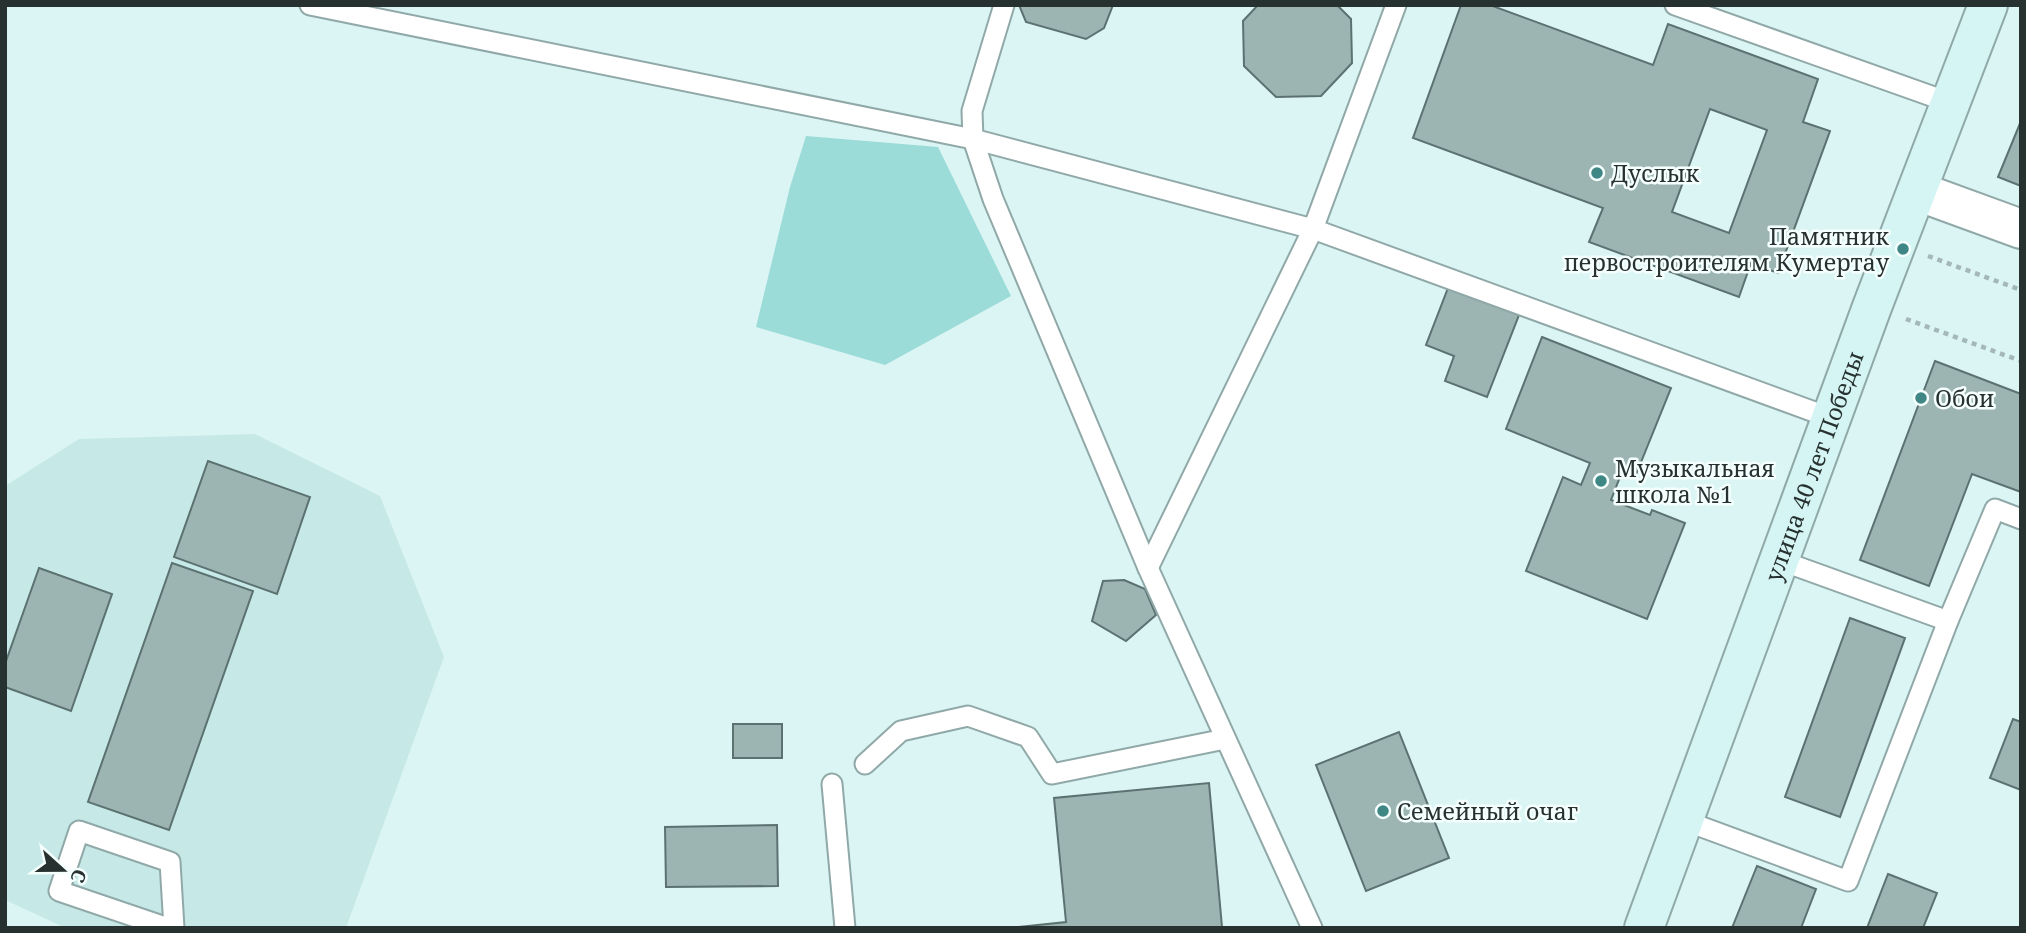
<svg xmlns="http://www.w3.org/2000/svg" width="2026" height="933" viewBox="0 0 2026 933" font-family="'Noto Serif',serif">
  <rect width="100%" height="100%" fill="#dbf5f4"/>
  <!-- built -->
  <path fill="#c6e9e7" d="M 255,434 L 380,496 L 444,657 L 346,928 L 66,928 L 5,900 L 5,486 L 79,439 Z"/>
  <!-- green -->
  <path fill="#9bdbd8" d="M 806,136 L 938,147 L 1011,296 L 885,365 L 756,327 L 790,187 Z"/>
  <!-- building -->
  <g fill="#9cb5b3" stroke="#5b7271" stroke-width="2" fill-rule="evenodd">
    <path d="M 1019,5 L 1113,5 L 1104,28 L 1086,39 L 1026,22 Z"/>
    <path d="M 1258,5 L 1337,5 L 1351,19 L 1352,63 L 1321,96 L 1276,97 L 1244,66 L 1243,21 Z"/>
    <path d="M 1461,5 L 1490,5 L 1653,65 L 1668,24 L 1818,79 L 1803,122 L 1830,131 L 1778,273 L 1751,263 L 1739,297 L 1589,242 L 1603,208 L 1413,138 ZM 1710,109 L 1767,130 L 1729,233 L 1672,212 Z"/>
    <path d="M 2021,121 L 2021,186 L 1998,177 Z"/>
    <path d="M 1448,288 L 1519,315 L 1487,397 L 1445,381 L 1454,356 L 1426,345 Z"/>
    <path d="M 1542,337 L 1671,388 L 1635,477 L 1622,472 L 1611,500 L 1650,515 L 1652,510 L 1685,523 L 1647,619 L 1526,571 L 1563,477 L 1581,485 L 1590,463 L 1506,429 Z"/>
    <path d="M 1935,361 L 2021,394 L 2021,492 L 1972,474 L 1929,586 L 1860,560 Z"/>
    <path d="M 208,461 L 310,497 L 277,594 L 174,557 Z"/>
    <path d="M 172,563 L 253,591 L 169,830 L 88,802 Z"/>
    <path d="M 39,568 L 112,594 L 71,711 L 5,687 L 5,664 Z"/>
    <path d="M 1124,580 L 1145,589 L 1156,615 L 1126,641 L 1092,621 L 1103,581 Z"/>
    <path d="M 1850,618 L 1905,638 L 1840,817 L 1785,797 Z"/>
    <path d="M 2013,719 L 2021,722 L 2021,790 L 1990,778 Z"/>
    <rect x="733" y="724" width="49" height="34"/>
    <path d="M 1399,732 L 1449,858 L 1366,891 L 1316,765 Z"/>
    <path d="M 1209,783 L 1222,927 L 1008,928 L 1066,922 L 1054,798 Z"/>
    <path d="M 777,825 L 778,886 L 666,887 L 665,827 Z"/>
    <path d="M 1757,866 L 1816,889 L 1801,928 L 1732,928 Z"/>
    <path d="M 1888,874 L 1937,893 L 1923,928 L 1867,928 Z"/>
  </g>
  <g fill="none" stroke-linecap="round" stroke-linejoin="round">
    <!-- lane casing -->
    <g stroke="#90a9a8" stroke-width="23">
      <g id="lane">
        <path d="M 310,5 L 973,139 L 1313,229 L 1148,568"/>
        <path d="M 1004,5 L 972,111 L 973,139 L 993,199 L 1148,568 L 1312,928"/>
        <path d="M 1396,5 L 1313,229 L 1831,418"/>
        <path d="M 1675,5 L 1951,103"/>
        <path d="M 1779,560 L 1948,621 L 1995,509 L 2021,519"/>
        <path d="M 865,764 L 901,731 L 968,716 L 1028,737 L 1052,774 L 1225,739"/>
        <path d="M 832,784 L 845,928"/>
        <path d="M 1683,820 L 1848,881 L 1948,621"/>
        <path d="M 168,928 L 59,891 L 79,831 L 170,862 L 174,928"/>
      </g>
    </g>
    <!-- street casing -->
    <g stroke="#90a9a8" stroke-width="42">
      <path id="street" d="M 1917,191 L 2021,229"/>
    </g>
    <!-- secondary casing -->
    <g stroke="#90a9a8" stroke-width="42">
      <g id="secondary">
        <path id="s1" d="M 1644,928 L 1872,307 L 1988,5"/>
      </g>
    </g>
    <!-- path -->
    <g stroke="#a3b8b7" stroke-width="4.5" stroke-dasharray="5 5" stroke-linecap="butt">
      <path d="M 1928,256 L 2021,290"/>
      <path d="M 1906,319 L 2021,361"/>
    </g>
    <!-- lane -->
    <use href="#lane" stroke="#fff" stroke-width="19"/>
    <!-- street -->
    <use href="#street" stroke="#fff" stroke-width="38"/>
    <!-- secondary -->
    <use href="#secondary" stroke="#d4f5f4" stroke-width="38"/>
  </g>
  <!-- markers -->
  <g fill="#3f8785" stroke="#f4fffe" stroke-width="2.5">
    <circle cx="1597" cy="173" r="7"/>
    <circle cx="1903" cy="249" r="7"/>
    <circle cx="1921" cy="398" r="7"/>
    <circle cx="1601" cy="481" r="7"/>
    <circle cx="1383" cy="811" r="7"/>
  </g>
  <g text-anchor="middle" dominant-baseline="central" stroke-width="5" stroke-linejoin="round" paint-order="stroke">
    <!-- poi labels -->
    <g font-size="23" fill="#273130" stroke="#f4fffe" text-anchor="start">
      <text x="1611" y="173">Дуслык</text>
      <text x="1889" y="236" text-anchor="end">Памятник<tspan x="1889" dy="26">первостроителям Кумертау</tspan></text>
      <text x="1935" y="398">Обои</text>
      <text x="1615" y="468">Музыкальная<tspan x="1615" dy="26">школа №1</tspan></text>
      <text x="1397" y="811">Семейный очаг</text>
    </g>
    <!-- street labels -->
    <g font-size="23" fill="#273130" stroke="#f4fffe">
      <text stroke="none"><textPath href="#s1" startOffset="492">улица 40 лет Победы</textPath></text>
    </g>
  </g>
  <!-- border -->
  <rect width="2026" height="933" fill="none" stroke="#273130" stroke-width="14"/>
  <!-- north arrow -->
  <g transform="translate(63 870) rotate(111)" stroke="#f4fffe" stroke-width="5" paint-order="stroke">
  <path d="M0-5L12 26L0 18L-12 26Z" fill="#273130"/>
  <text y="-10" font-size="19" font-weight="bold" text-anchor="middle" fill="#273130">С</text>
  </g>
</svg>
